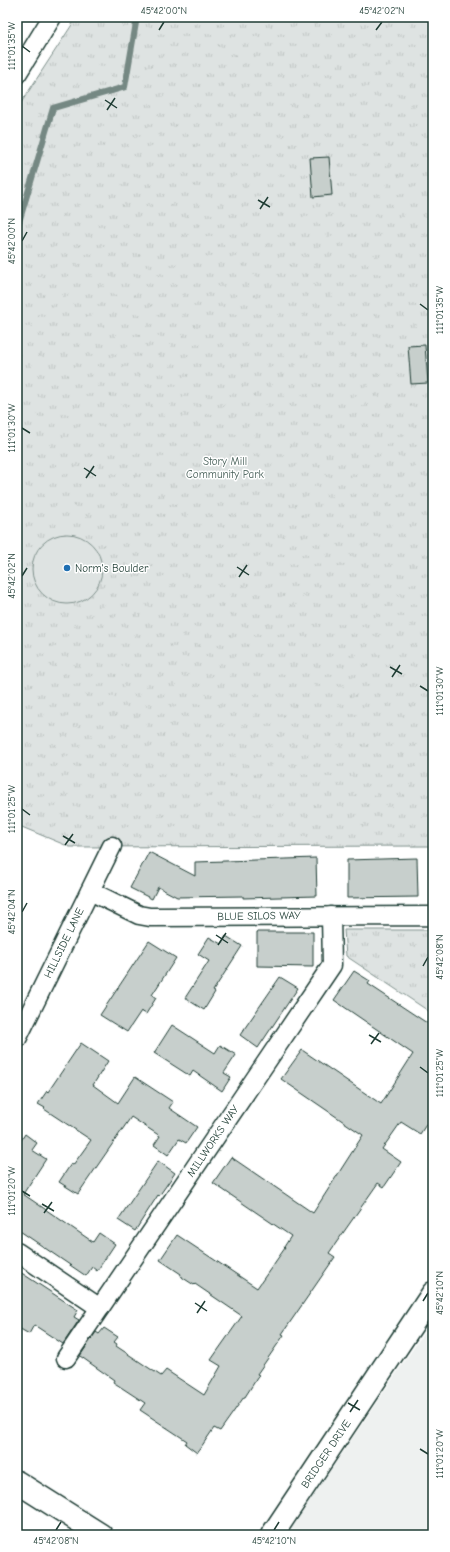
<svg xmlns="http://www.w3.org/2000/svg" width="450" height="1552" viewBox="0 0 450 1552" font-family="'Comic Neue',sans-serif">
  <defs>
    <pattern id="park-tufts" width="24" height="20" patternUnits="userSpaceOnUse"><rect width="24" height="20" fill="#dee3e2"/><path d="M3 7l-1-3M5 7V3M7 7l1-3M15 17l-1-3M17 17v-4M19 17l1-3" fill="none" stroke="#bec4c2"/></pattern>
  </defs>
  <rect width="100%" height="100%" fill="#fff"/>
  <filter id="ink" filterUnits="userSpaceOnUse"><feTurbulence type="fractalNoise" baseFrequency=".025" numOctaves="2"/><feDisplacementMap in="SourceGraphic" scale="8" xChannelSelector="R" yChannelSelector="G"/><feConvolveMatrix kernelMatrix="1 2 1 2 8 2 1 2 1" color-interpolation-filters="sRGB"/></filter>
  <g filter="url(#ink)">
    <!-- built -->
    <path fill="#eef1f0" d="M 433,1319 L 433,1535 L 287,1535 Z"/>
    <!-- park -->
    <g fill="url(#park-tufts)" stroke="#7e908b">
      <path d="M 77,17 L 433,17 L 433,846 L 70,847 L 17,825 L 17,109 Z"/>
      <path d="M 344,930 L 427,930 L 433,934 L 433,1014 L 346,956 Z"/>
    </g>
    <!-- pitch -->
    <circle fill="#dee3e2" stroke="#7e908b" cx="67" cy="569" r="35"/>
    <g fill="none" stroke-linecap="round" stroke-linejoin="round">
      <!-- stream -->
      <path stroke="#758883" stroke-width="6" d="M 17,229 L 53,108 L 125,87 L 137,17"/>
    </g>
    <!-- building -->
    <g fill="#c7cfcc" stroke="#1f3d34">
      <path d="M 329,157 L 332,195 L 313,197 L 310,158 Z"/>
      <path d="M 425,345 L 428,383 L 411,384 L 408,346 Z"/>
      <path d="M 149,852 L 195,876 L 195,862 L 316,858 L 317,896 L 243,898 L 243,896 L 177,897 L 158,887 L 152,899 L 130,888 Z"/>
      <path d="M 417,858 L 418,897 L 347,898 L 347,860 Z"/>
      <path d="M 257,932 L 313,932 L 313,967 L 257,966 Z"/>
      <path d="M 226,936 L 242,946 L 213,991 L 215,992 L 204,1010 L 185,998 L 209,961 L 198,954 L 209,937 L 221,944 Z"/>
      <path d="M 149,941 L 176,958 L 152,995 L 156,998 L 146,1014 L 141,1011 L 127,1032 L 100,1015 Z"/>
      <path d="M 354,971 L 370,981 L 368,984 L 433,1027 L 433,1114 L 420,1134 L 401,1122 L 382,1149 L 401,1162 L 384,1187 L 378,1183 L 329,1253 L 335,1257 L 282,1334 L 284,1335 L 257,1374 L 259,1375 L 245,1397 L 244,1397 L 220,1431 L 214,1428 L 197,1453 L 185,1444 L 187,1441 L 140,1410 L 145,1403 L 113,1382 L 114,1380 L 80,1356 L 96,1332 L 99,1334 L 104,1328 L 118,1337 L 114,1342 L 117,1344 L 116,1346 L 161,1376 L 166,1370 L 204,1395 L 221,1366 L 211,1360 L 242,1316 L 195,1284 L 194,1285 L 180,1276 L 181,1274 L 160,1260 L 177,1235 L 257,1288 L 285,1248 L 284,1247 L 291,1236 L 213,1183 L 231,1157 L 313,1213 L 363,1135 L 281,1079 L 302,1050 L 381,1104 L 413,1054 L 334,1000 Z"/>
      <path d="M 280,977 L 298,988 L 258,1048 L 240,1035 Z"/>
      <path d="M 172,1025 L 215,1053 L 220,1045 L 236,1055 L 224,1073 L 231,1077 L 222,1091 L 193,1071 L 190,1076 L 154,1053 Z"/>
      <path d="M 81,1043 L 108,1061 L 93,1085 L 118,1103 L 135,1077 L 173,1102 L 169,1108 L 197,1127 L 186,1143 L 179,1139 L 168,1155 L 154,1145 L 160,1136 L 131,1117 L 78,1194 L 59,1182 L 71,1164 L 73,1165 L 91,1140 L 44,1109 L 45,1108 L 38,1104 L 47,1091 L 48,1092 Z"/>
      <path d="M 25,1134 L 37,1143 L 32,1150 L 46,1159 L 23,1194 L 93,1242 L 99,1233 L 115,1244 L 97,1271 L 92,1267 L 86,1276 L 17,1229 L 17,1140 L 20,1142 Z"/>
      <path d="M 158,1161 L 175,1173 L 159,1196 L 158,1195 L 135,1231 L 118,1220 Z"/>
      <path d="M 17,1270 L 78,1310 L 74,1317 L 79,1320 L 63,1344 L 34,1325 L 29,1334 L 17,1327 Z"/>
    </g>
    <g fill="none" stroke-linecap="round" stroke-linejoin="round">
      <!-- minor casing -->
      <g stroke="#1f3d34" stroke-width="21">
        <g id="minor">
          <path d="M 17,74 L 52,17"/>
          <path d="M 90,891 L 139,915 L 150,917 L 430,916 L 433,918"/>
          <path d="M 17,1039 L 112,846"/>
          <path d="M 17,1252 L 100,1308"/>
          <path d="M 66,1358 L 332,965 L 331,916"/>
        </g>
      </g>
      <!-- tertiary casing -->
      <g stroke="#1f3d34" stroke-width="25">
        <path id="tertiary" d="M 17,1482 L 101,1535"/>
      </g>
      <!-- secondary casing -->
      <g stroke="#1f3d34" stroke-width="25">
        <path id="secondary" d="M 272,1535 L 433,1293"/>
      </g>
      <!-- minor -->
      <use href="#minor" stroke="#fff" stroke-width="18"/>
      <!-- tertiary -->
      <use href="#tertiary" stroke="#fff" stroke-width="22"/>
      <!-- secondary -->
      <use href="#secondary" stroke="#fff" stroke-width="22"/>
    </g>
  </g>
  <!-- ticks -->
  <path fill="none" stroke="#1f3d34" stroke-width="1.5" d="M 159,30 L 164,22M 376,30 L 382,22M 22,46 L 30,52M 105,100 L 117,108M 107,110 L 115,98M 258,200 L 270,207M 260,209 L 268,197M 22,241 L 27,232M 420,304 L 428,310M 22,428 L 30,433M 84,468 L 96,476M 86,478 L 94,466M 237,567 L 249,575M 22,576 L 27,568M 239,577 L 247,565M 390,667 L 402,674M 392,677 L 400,665M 420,686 L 428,691M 22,809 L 30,815M 63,836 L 75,843M 65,845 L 73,834M 22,912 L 27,903M 216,935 L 228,943M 218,945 L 226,933M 423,966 L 428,957M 369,1035 L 381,1042M 371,1044 L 379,1033M 420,1067 L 428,1073M 22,1191 L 30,1196M 42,1204 L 54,1211M 44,1213 L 52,1202M 423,1301 L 428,1293M 195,1303 L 207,1311M 197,1313 L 205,1301M 348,1403 L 360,1410M 350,1412 L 358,1400M 420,1449 L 428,1454M 56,1530 L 61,1522M 274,1530 L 279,1522"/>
  <!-- markers -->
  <circle fill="#1f6fb2" stroke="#fff" stroke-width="1.5" cx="67" cy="568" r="4"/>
  <g text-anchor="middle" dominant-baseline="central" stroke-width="3" stroke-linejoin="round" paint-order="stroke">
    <!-- park labels -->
    <g font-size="11" fill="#455e57" stroke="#fff">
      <text x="225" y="461">Story Mill<tspan x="225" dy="13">Community Park</tspan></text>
    </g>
    <!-- poi labels -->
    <g font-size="11" fill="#1f3d34" stroke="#fff" text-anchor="start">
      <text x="75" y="568">Norm's Boulder</text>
    </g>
    <!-- street labels -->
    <g font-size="11" fill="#1f3d34" stroke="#fff">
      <text transform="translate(259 916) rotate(-1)">BLUE SILOS WAY</text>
      <text transform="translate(64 943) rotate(-64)">HILLSIDE LANE</text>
      <text transform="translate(213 1141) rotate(-56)">MILLWORKS WAY</text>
      <text transform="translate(326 1454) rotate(-56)">BRIDGER DRIVE</text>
    </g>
  </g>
  <!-- margin -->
  <rect width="450" height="1552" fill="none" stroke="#fff" stroke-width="44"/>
  <rect x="22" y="22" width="406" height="1508" fill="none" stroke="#1f3d34" stroke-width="1.5"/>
  <g font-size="10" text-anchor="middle" fill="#1f3d34">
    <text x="164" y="14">45°42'00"N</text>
    <text x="382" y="14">45°42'02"N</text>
    <text transform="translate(11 46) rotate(-90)" y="4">111°01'35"W</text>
    <text transform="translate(11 241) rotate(-90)" y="4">45°42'00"N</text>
    <text transform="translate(439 310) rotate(-90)" y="4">111°01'35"W</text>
    <text transform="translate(11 428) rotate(-90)" y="4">111°01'30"W</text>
    <text transform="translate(11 576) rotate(-90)" y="4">45°42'02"N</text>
    <text transform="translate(439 691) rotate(-90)" y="4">111°01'30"W</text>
    <text transform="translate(11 809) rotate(-90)" y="4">111°01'25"W</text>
    <text transform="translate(11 912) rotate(-90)" y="4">45°42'04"N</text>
    <text transform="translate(439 957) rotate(-90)" y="4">45°42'08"N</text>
    <text transform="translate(439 1073) rotate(-90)" y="4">111°01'25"W</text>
    <text transform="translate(11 1191) rotate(-90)" y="4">111°01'20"W</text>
    <text transform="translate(439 1293) rotate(-90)" y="4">45°42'10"N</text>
    <text transform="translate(439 1454) rotate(-90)" y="4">111°01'20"W</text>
    <text x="56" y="1544">45°42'08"N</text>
    <text x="274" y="1544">45°42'10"N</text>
  </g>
</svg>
